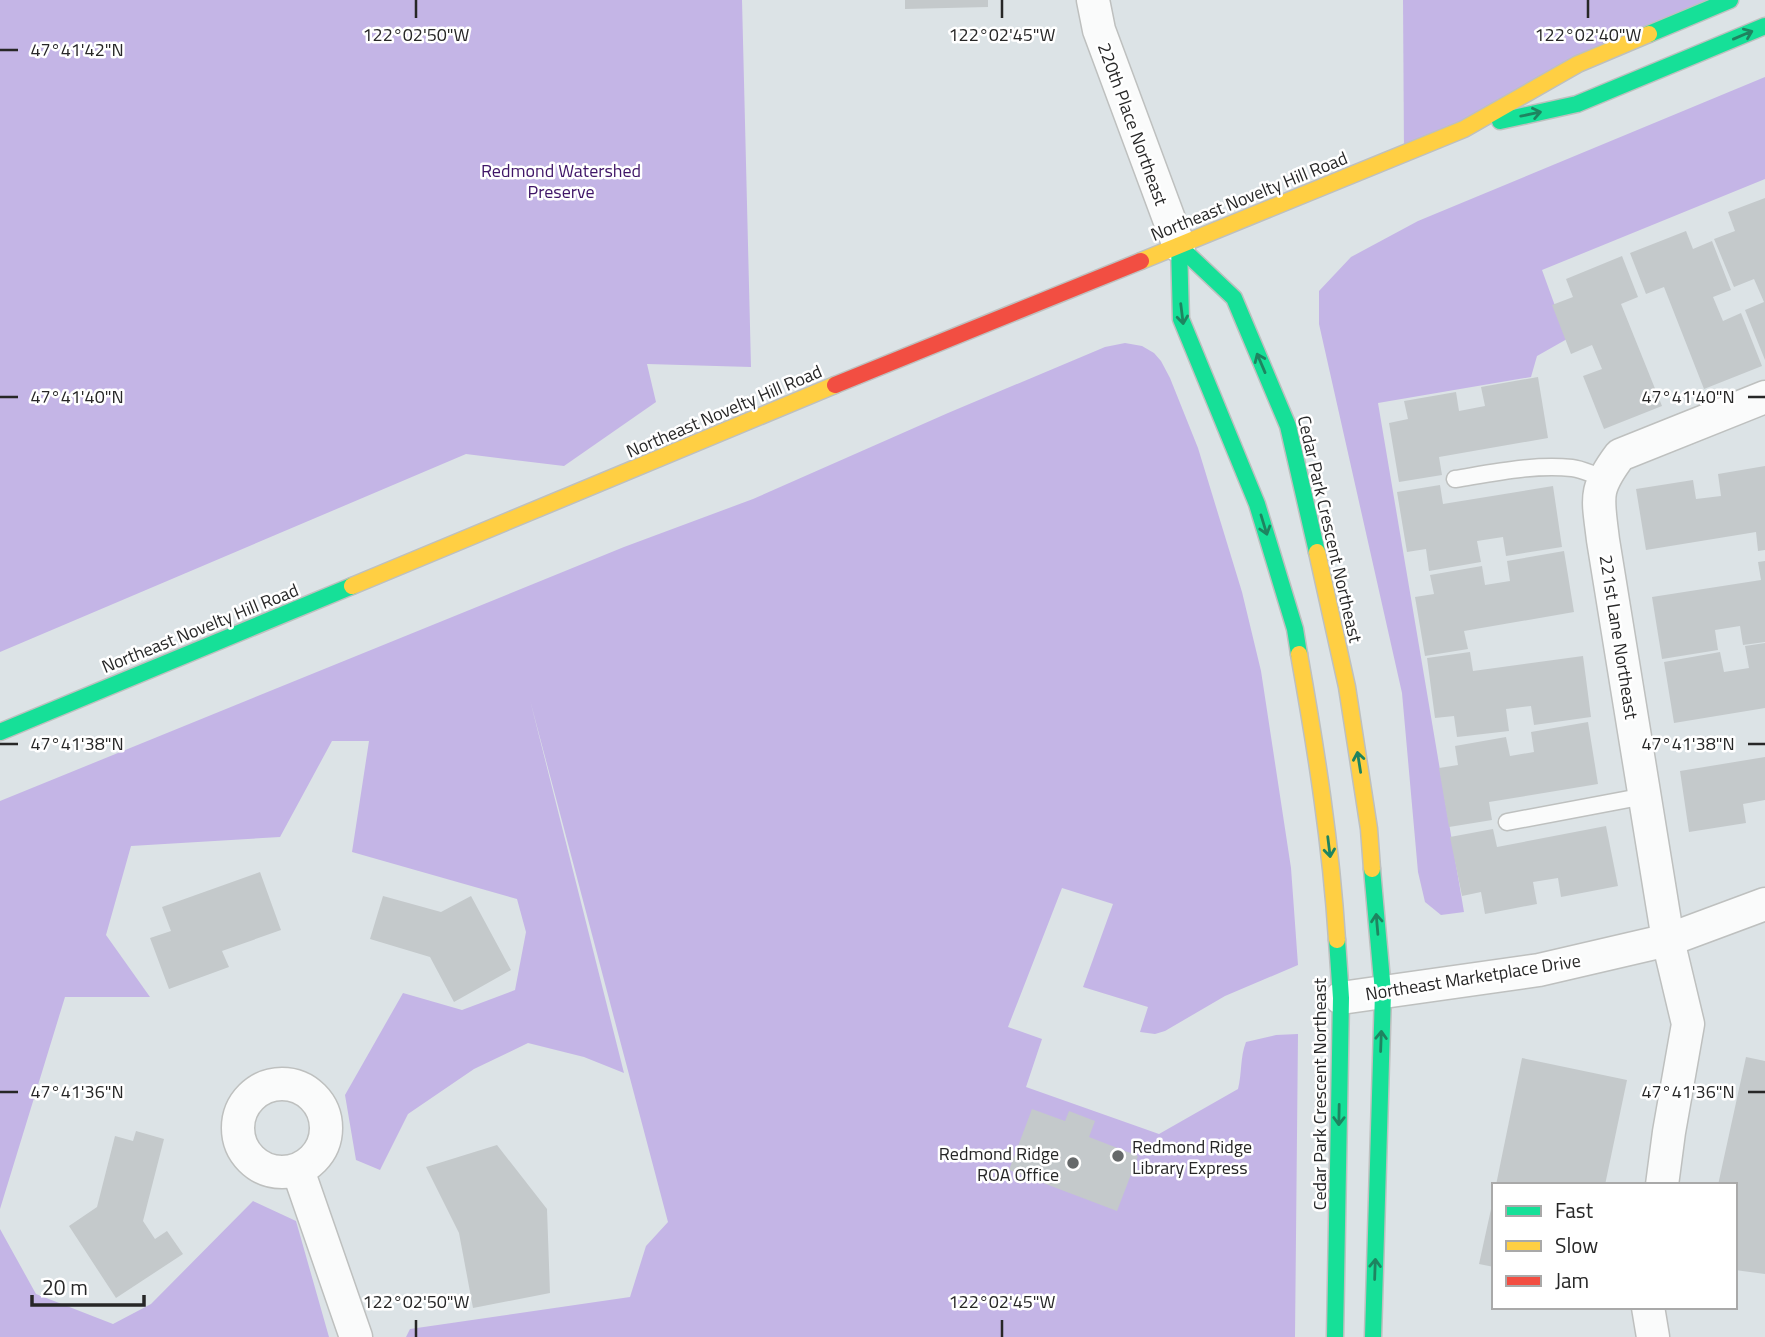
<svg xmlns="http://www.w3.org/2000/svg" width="1765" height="1337" viewBox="0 0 1765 1337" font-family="'Titillium Web',sans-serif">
  <rect width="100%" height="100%" fill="#dce3e6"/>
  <!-- green -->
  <g fill="#c4b5e6">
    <path d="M 0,0 L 742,0 L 751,367 L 647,364 L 656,402 L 564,466 L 466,454 L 0,652 Z"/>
    <path d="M 1403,0 L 1730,0 L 1404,154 Z"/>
    <path d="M 1765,77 L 1765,179 L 1542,270 L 1567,339 L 1537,356 L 1531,377 L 1378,403 L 1464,912 L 1441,915 L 1425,902 L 1418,872 L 1402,693 L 1319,324 L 1319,291 L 1351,257 L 1418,221 Z"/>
    <path d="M 1125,343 L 1142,346 L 1154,353 L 1161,361 L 1170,378 L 1198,448 L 1242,592 L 1261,671 L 1291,868 L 1298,965 L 1225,996 L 1165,1031 L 1155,1034 L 1140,1032 L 1148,1007 L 1083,987 L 1113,904 L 1062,888 L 1008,1027 L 1042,1039 L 1026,1087 L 1159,1134 L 1238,1089 C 1242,1074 1240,1057 1246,1042 L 1276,1035 L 1298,1034 L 1295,1337 L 406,1337 L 410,1329 L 630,1297 L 646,1246 L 668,1222 L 530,700 L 624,1073 L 584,1057 L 528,1043 L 474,1069 L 408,1114 L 380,1170 L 356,1160 L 345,1095 L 403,993 L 462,1010 L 515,990 L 526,932 L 517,899 L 352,852 L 369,741 L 332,741 L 280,837 L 131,846 L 106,935 L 150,997 L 65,997 L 0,1209 L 0,801 L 624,547 L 753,499 L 948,413 L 1105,347 Z"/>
    <path d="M 253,1201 L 296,1221 L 329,1337 L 0,1337 L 0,1229 L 36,1294 L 113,1324 L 151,1304 Z"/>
  </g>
  <!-- building -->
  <g fill="#c4c9cb">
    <path d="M 905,0 L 988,0 L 988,7 L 905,9 Z"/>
    <path d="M 1765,198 L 1765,360 L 1745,310 L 1764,302 L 1754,279 L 1734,287 L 1714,239 L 1735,231 L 1728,212 Z"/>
    <path d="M 1686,231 L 1693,249 L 1712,241 L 1731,290 L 1713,297 L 1723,321 L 1741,313 L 1762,366 L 1704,389 L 1664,287 L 1646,294 L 1630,253 Z"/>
    <path d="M 1622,256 L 1638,297 L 1621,304 L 1662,406 L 1604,429 L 1583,376 L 1602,369 L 1592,345 L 1571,354 L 1552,305 L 1573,297 L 1566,279 Z"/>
    <path d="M 1538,377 L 1548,438 L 1439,457 L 1442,475 L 1399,482 L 1389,423 L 1408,419 L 1404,401 L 1456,392 L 1459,411 L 1485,406 L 1481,387 Z"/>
    <path d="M 1765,466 L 1765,550 L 1758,551 L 1756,532 L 1646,550 L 1636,489 L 1693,480 L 1696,499 L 1721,496 L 1718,474 Z"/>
    <path d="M 1440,485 L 1443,504 L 1553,486 L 1562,547 L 1506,556 L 1503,537 L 1477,541 L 1481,562 L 1429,571 L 1426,549 L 1407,552 L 1397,492 Z"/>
    <path d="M 1564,551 L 1574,612 L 1464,631 L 1468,649 L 1425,656 L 1415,597 L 1434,594 L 1430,575 L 1482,566 L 1485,585 L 1510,581 L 1507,561 Z"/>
    <path d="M 1765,561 L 1765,642 L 1743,645 L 1740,626 L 1715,630 L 1718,650 L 1662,659 L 1652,597 L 1761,580 L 1758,562 Z"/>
    <path d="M 1765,643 L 1765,708 L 1674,723 L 1664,662 L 1720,652 L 1724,672 L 1749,668 L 1745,646 Z"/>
    <path d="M 1470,652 L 1473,671 L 1583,656 L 1591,717 L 1534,725 L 1531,706 L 1506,709 L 1509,731 L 1457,737 L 1454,716 L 1435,718 L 1427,658 Z"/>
    <path d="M 1588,722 L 1598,784 L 1489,802 L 1492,820 L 1449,827 L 1439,768 L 1458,765 L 1455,746 L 1506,737 L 1510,756 L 1534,752 L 1531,732 Z"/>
    <path d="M 1765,757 L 1765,800 L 1743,804 L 1746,823 L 1689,832 L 1680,771 Z"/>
    <path d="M 1606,826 L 1618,886 L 1561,897 L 1558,878 L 1533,882 L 1537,904 L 1485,914 L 1481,892 L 1462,896 L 1450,837 L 1493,829 L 1497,847 Z"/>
    <path d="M 260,872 L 281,930 L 222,951 L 229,967 L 169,989 L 150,938 L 171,931 L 162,907 Z"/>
    <path d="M 383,896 L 441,912 L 471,896 L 511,970 L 454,1002 L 430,957 L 370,939 Z"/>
    <path d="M 1746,1057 L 1765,1061 L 1765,1274 L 1735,1270 L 1735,1185 L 1718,1185 Z"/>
    <path d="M 1522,1058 L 1627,1080 L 1605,1185 L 1496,1185 Z"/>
    <path d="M 1032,1109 L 1065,1121 L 1069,1111 L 1095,1121 L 1089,1137 L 1138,1156 L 1117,1211 L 1009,1170 Z"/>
    <path d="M 136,1131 L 164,1139 L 143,1221 L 155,1239 L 167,1231 L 183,1254 L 116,1298 L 69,1226 L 97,1207 L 115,1136 L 133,1141 Z"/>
    <path d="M 497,1145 L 547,1209 L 550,1293 L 473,1308 L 459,1233 L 426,1167 Z"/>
    <path d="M 1493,1200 L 1494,1200 L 1494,1267 L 1479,1264 Z"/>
  </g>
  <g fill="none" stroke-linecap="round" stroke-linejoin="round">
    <!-- lane casing -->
    <g stroke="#bec0bf" stroke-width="19">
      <g id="lane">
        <path d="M 1455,479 C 1492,473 1533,464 1572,468 C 1582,469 1593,475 1604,478"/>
        <path d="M 1507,822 L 1645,796"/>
      </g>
    </g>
    <!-- street casing -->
    <g stroke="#bec0bf" stroke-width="35">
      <g id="street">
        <path d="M 1093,0 L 1099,30 L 1179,246"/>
        <path d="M 1341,998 L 1539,970 L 1668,940 L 1765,904"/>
        <circle cx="282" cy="1128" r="44"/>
        <path d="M 298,1170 L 356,1337"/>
        <path d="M 1662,1185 L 1669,1132 L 1688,1024 L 1668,940 L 1603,540 C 1598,497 1593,491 1620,455 L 1765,397"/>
        <path d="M 1648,1307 L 1653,1337"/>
      </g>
    </g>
    <!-- fast casing -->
    <g stroke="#bec0bf" stroke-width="19">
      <g id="fast">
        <path d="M 1649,34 L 1730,0"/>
        <path d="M 1500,121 L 1577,104 L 1765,26"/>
        <path d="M 1179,246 L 1234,298 L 1288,426 L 1317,552"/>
        <path d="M 1179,246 L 1181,319 L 1257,504 L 1295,629 L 1299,654"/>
        <path d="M 0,732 L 352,586"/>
        <path d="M 1372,869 L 1383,992 L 1373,1337"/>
        <path d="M 1335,1337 L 1341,998 L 1337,940"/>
      </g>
    </g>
    <!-- slow casing -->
    <g stroke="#bec0bf" stroke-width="19">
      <g id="slow">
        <path d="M 1141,261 L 1464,129 L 1578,64 L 1649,34"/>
        <path d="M 1317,552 L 1347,687 L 1369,829 L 1372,869"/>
        <path d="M 352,586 L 835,385"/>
        <path d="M 1299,654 C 1316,749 1331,844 1337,940"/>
      </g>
    </g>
    <!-- jam casing -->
    <g stroke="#bec0bf" stroke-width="19">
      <path id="jam" d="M 835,385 L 1141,261"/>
    </g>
    <!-- lane -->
    <use href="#lane" stroke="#fafbfb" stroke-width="16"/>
    <!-- street -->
    <use href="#street" stroke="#fafbfb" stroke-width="32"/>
    <!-- fast -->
    <use href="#fast" stroke="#16e098" stroke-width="16"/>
    <!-- slow -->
    <use href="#slow" stroke="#ffcf43" stroke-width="16"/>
    <!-- jam -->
    <use href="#jam" stroke="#f24e42" stroke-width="16"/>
  </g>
  <!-- one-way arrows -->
  <defs><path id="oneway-shaft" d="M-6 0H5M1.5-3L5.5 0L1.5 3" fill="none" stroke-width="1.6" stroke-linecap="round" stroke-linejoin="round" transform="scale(1.75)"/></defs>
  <g stroke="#1e8460">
    <use href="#oneway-shaft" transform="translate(1743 35) rotate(-23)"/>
    <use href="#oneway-shaft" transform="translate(1531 114) rotate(-12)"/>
    <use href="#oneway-shaft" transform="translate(1182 314) rotate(83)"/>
    <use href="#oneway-shaft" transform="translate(1261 363) rotate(-113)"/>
    <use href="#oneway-shaft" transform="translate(1264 525) rotate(73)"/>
    <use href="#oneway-shaft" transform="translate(1359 762) rotate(-99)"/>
    <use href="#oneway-shaft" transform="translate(1329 847) rotate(83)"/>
    <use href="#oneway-shaft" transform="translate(1377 924) rotate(-95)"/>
    <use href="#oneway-shaft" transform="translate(1381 1041) rotate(-88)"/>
    <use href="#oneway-shaft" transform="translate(1339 1115) rotate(91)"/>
    <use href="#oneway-shaft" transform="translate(1375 1269) rotate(-88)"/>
  </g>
  <!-- ticks -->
  <path fill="none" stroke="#272727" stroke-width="2.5" d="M 416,0 L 416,18M 1002,0 L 1002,18M 1588,0 L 1588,18M 0,50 L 18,50M 0,397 L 18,397M 1748,397 L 1765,397M 0,744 L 18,744M 1748,744 L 1765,744M 0,1092 L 18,1092M 1748,1092 L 1765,1092M 416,1320 L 416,1337M 1002,1320 L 1002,1337"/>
  <!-- markers -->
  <g fill="#66696a" stroke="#fff" stroke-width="2.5">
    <circle cx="1118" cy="1156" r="7"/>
    <circle cx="1073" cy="1163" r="7"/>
  </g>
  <g text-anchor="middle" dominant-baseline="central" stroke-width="5" stroke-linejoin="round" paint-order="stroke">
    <!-- street labels -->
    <g font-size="18" fill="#272727" stroke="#fff">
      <text transform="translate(1133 124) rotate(70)">220th Place Northeast</text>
      <text transform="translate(1249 196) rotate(-22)">Northeast Novelty Hill Road</text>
      <text transform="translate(724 411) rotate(-23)">Northeast Novelty Hill Road</text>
      <text transform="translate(1330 529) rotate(77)">Cedar Park Crescent Northeast</text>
      <text transform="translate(200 628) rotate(-22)">Northeast Novelty Hill Road</text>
      <text transform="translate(1619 637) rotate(81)">221st Lane Northeast</text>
      <text transform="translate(1473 977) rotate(-9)">Northeast Marketplace Drive</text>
      <text transform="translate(1319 1094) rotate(-90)">Cedar Park Crescent Northeast</text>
    </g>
    <!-- park labels -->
    <g font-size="18" fill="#3f1567" stroke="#fff">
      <text x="561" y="170">Redmond Watershed<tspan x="561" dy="21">Preserve</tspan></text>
    </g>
    <!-- poi labels -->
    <g font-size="18" fill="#272727" stroke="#fff" text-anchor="start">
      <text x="1132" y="1146">Redmond Ridge<tspan x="1132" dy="21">Library Express</tspan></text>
      <text x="1059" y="1153" text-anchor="end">Redmond Ridge<tspan x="1059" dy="21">ROA Office</tspan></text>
    </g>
  </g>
  <g font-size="18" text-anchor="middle" fill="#272727" stroke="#fff" stroke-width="5" stroke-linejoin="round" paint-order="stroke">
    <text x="416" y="41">122°02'50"W</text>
    <text x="1002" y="41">122°02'45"W</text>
    <text x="1588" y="41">122°02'40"W</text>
    <text x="77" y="56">47°41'42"N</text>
    <text x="77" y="403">47°41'40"N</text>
    <text x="1688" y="403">47°41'40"N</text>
    <text x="77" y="750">47°41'38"N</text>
    <text x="1688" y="750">47°41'38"N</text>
    <text x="77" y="1098">47°41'36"N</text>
    <text x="1688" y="1098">47°41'36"N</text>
    <text x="416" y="1308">122°02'50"W</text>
    <text x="1002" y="1308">122°02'45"W</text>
  </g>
  <!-- legend -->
  <rect x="1492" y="1183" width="245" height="126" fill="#ffffff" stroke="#a9a9a9" stroke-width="2"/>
  <rect x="1506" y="1206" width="35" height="10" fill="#16e098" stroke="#a9a9a9" stroke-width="2"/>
  <text x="1555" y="1218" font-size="21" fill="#272727">Fast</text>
  <rect x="1506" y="1241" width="35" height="10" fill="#ffcf43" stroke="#a9a9a9" stroke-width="2"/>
  <text x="1555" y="1253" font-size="21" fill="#272727">Slow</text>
  <rect x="1506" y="1276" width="35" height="10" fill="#f24e42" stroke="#a9a9a9" stroke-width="2"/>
  <text x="1555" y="1288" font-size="21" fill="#272727">Jam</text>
  <!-- scale -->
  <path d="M32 1295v10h112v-10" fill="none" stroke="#272727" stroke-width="3.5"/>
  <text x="42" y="1295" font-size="21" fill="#272727" stroke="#ffffff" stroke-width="5" paint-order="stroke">20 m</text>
</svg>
